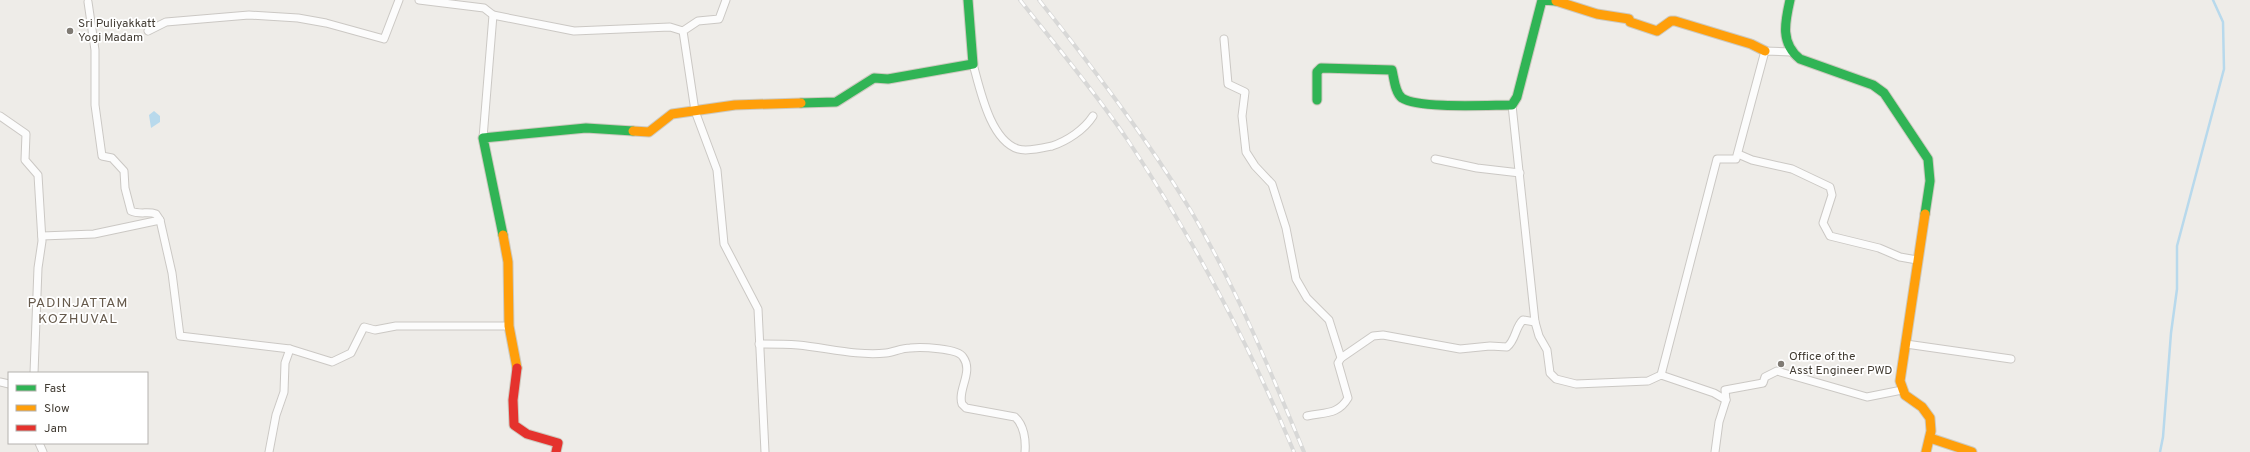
<svg xmlns="http://www.w3.org/2000/svg" width="2250" height="452" viewBox="0 0 2250 452" font-family="Overpass,sans-serif">
  <rect width="100%" height="100%" fill="#eeece8"/>
  <!-- water -->
  <path fill="#b8d9ec" d="M 154,111 L 160,116 L 160,122 L 151,128 L 149,115 Z"/>
  <g fill="none" stroke-linecap="round" stroke-linejoin="round">
    <!-- stream -->
    <path stroke="#b8d9ec" stroke-width="2.5" d="M 2160,452 L 2163,437 L 2171,333 L 2177,289 L 2177,246 L 2224,69 L 2223,22 L 2213,0"/>
    <!-- street casing -->
    <g stroke="#cbc8c4" stroke-width="9">
      <g id="street">
        <path d="M 419,0 L 484,8 L 493,15 L 483,138"/>
        <path d="M 726,0 L 719,19 L 698,21 L 683,31 L 695,111 L 717,170 L 724,244 L 758,309 L 765,452"/>
        <path d="M 88,2 L 95,50 L 95,105 L 102,156 L 112,158 L 124,171 L 125,188 L 131,211 C 140,215 148,211 156,214 L 160,220"/>
        <path d="M 493,15 L 574,31 L 670,27 L 683,31"/>
        <path d="M 148,31 L 166,22 L 249,15 L 298,18 L 326,23 L 384,39 L 399,0"/>
        <path d="M 1224,39 L 1228,84 L 1245,92 L 1242,116 L 1246,152 L 1255,166 L 1272,184 L 1286,228 L 1296,279 L 1307,298 L 1329,320 L 1341,358"/>
        <path d="M 973,64 C 980,89 990,140 1018,149 C 1027,152 1043,148 1052,146 C 1067,141 1084,130 1093,116"/>
        <path d="M 1512,105 L 1535,322 L 1539,336 L 1547,350 L 1550,373 L 1556,379 L 1576,384 L 1648,381 L 1661,375 L 1714,393 L 1726,400"/>
        <path d="M 0,116 L 26,134 L 25,160 L 38,175 L 42,241 L 38,268 L 34,373"/>
        <path d="M 1738,154 L 1752,160 L 1792,169 L 1830,187 L 1832,195 L 1823,223 L 1830,236 L 1879,248 L 1900,257 L 1917,260"/>
        <path d="M 1435,159 L 1477,168 L 1520,173"/>
        <path d="M 42,236 L 94,234 L 160,220 L 172,273 L 180,336 L 290,349 L 332,362 L 351,353 L 364,327 L 375,330 L 396,326 L 509,326"/>
        <path d="M 759,344 C 772,344 785,344 798,345 C 828,348 857,356 886,353 C 894,352 902,348 910,348 C 921,347 958,348 963,357 C 974,372 957,390 962,404 L 966,408 L 1015,417 C 1024,425 1026,440 1025,452"/>
        <path d="M 1906,344 L 2011,359"/>
        <path d="M 1661,375 L 1717,159 L 1736,159 L 1765,51 L 1791,52"/>
        <path d="M 0,382 L 9,384"/>
        <path d="M 1307,416 C 1325,412 1338,415 1348,398 L 1338,363 L 1341,358 L 1373,336 L 1383,335 L 1460,349 L 1490,346 L 1507,347 C 1516,340 1515,327 1523,320 L 1535,322"/>
        <path d="M 39,443 L 43,452"/>
        <path d="M 269,452 L 276,415 L 284,392 L 285,363 L 290,349"/>
        <path d="M 1715,452 L 1719,422 L 1726,400 L 1725,390 L 1763,383 L 1765,377 L 1777,371 L 1867,397 L 1902,390"/>
      </g>
    </g>
    <!-- fast casing -->
    <g stroke="#cdc9bf" stroke-width="11">
      <g id="fast">
        <path d="M 1790,0 C 1785,22 1780,43 1800,59 L 1873,85 L 1884,93 L 1928,159 L 1930,181 L 1925,214"/>
        <path d="M 1317,100 L 1317,72 L 1321,68 L 1392,70 C 1394,78 1395,93 1402,98 C 1419,109 1489,105 1512,105 L 1517,97 L 1542,0 L 1556,1"/>
        <path d="M 801,103 L 836,102 L 874,78 L 888,79 L 973,64 L 968,0"/>
        <path d="M 503,235 L 483,138 L 586,128 L 633,131"/>
      </g>
    </g>
    <!-- slow casing -->
    <g stroke="#cdc9bf" stroke-width="11">
      <g id="slow">
        <path d="M 1556,1 L 1597,14 L 1629,19 L 1630,22 L 1657,31 L 1671,21 L 1675,21 L 1751,44 L 1765,51"/>
        <path d="M 633,131 L 649,132 L 672,114 L 735,105 L 801,103"/>
        <path d="M 1925,214 L 1900,381 L 1905,395 L 1922,407 L 1930,418 L 1931,431 L 1926,452"/>
        <path d="M 503,235 L 508,262 L 509,326 L 517,368"/>
        <path d="M 1930,438 L 1972,452"/>
      </g>
    </g>
    <!-- jam casing -->
    <g stroke="#cdc9bf" stroke-width="11">
      <path id="jam" d="M 517,368 L 513,400 L 514,425 L 527,434 L 558,443 L 556,452"/>
    </g>
    <!-- street -->
    <use href="#street" stroke="#fcfcfc" stroke-width="7"/>
    <!-- fast -->
    <use href="#fast" stroke="#30b455" stroke-width="9"/>
    <!-- slow -->
    <use href="#slow" stroke="#ff9f0a" stroke-width="9"/>
    <!-- jam -->
    <use href="#jam" stroke="#e5322d" stroke-width="9"/>
    <!-- rail casing -->
    <g stroke="#d8d8d7" stroke-width="4">
      <g id="rail">
        <path d="M 1020,0 C 1057,47 1096,93 1129,142 C 1194,240 1249,344 1294,452"/>
        <path d="M 1039,0 C 1093,68 1146,137 1191,211 C 1236,287 1270,370 1304,452"/>
      </g>
    </g>
    <!-- rail -->
    <use href="#rail" stroke="#fff" stroke-width="2.5" stroke-dasharray="8" stroke-linecap="butt"/>
  </g>
  <!-- markers -->
  <g fill="#7f7a73" stroke="#fff" stroke-width="1.5">
    <circle cx="70" cy="31" r="4"/>
    <circle cx="1781" cy="364" r="4"/>
  </g>
  <g text-anchor="middle" dominant-baseline="central" stroke-width="3.5" stroke-linejoin="round" paint-order="stroke">
    <!-- poi labels -->
    <g font-size="12" fill="#433d34" stroke="#fff" text-anchor="start">
      <text x="78" y="24">Sri Puliyakkatt<tspan x="78" dy="14">Yogi Madam</tspan></text>
      <text x="1789" y="357">Office of the<tspan x="1789" dy="14">Asst Engineer PWD</tspan></text>
    </g>
    <!-- quarter labels -->
    <g font-size="14" letter-spacing="1" fill="#665a4c" stroke="#fff">
      <text x="78" y="303">PADINJATTAM<tspan x="78" dy="16">KOZHUVAL</tspan></text>
    </g>
  </g>
  <!-- legend -->
  <rect x="8" y="372" width="140" height="72" fill="#ffffff" stroke="#b4b1ae"/>
  <rect x="16" y="385" width="20" height="6" fill="#30b455" stroke="#b4b1ae"/>
  <text x="44" y="392" font-size="12" fill="#433d34">Fast</text>
  <rect x="16" y="405" width="20" height="6" fill="#ff9f0a" stroke="#b4b1ae"/>
  <text x="44" y="412" font-size="12" fill="#433d34">Slow</text>
  <rect x="16" y="425" width="20" height="6" fill="#e5322d" stroke="#b4b1ae"/>
  <text x="44" y="432" font-size="12" fill="#433d34">Jam</text>
</svg>
